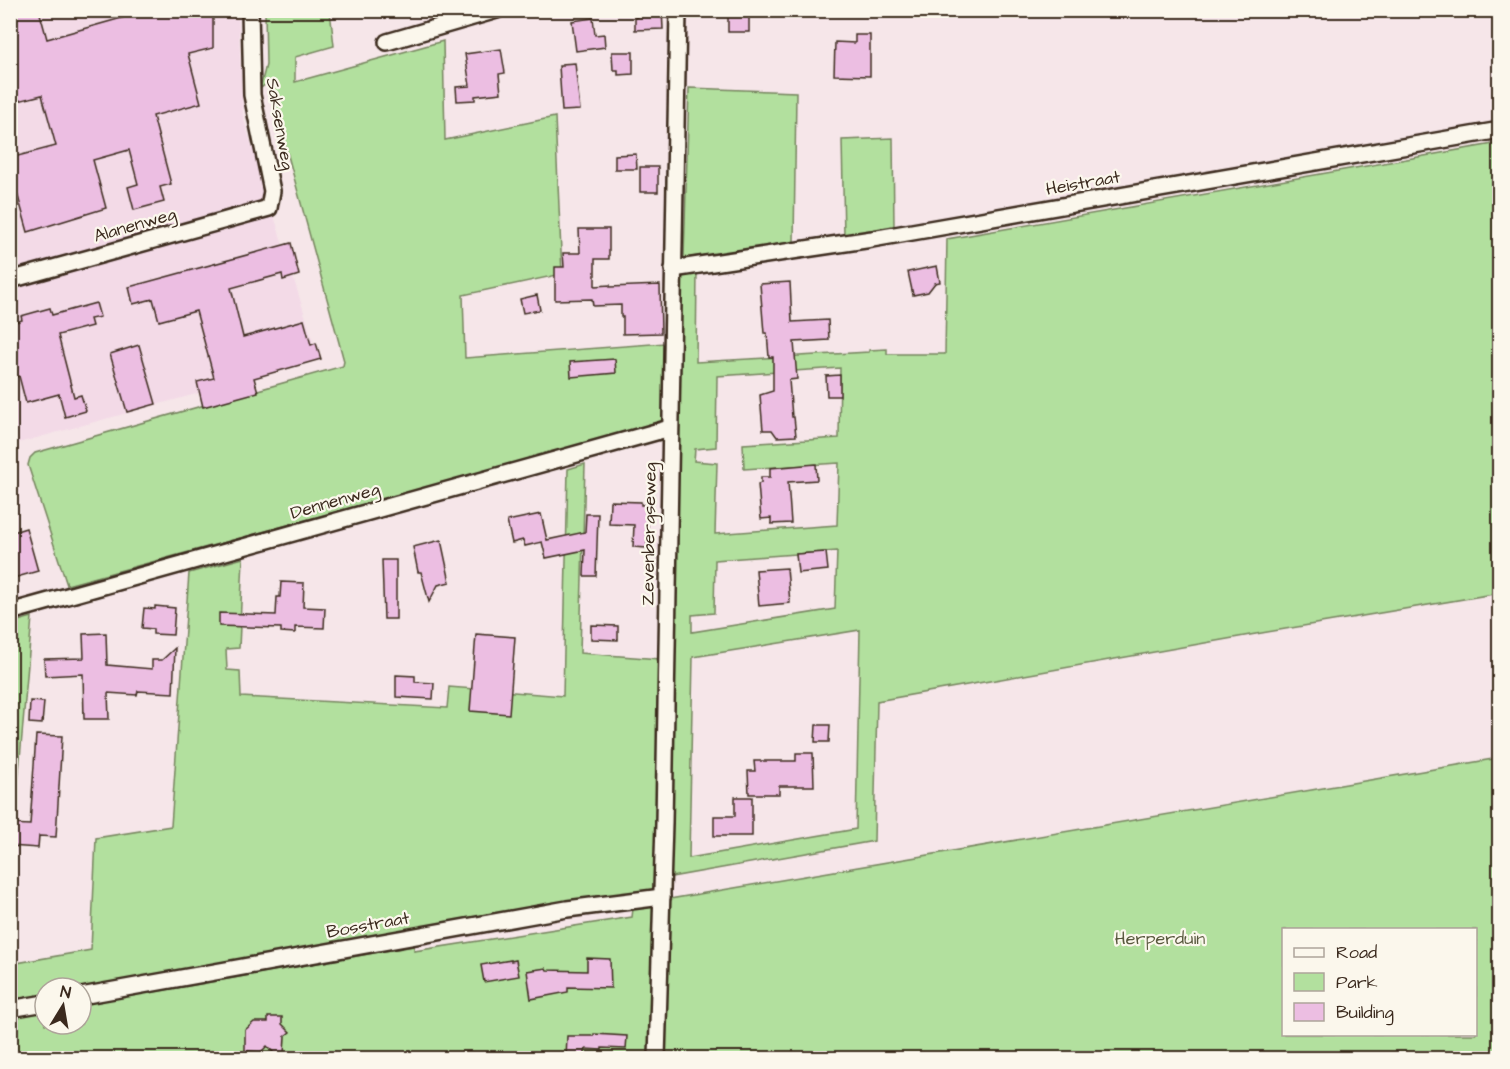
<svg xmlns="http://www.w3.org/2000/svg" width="1510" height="1069" viewBox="0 0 1510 1069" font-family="'Architects Daughter',sans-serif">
  <rect width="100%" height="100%" fill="#f6e6e9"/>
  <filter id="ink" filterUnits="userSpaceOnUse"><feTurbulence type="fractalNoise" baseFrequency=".0167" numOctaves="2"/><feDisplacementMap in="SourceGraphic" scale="12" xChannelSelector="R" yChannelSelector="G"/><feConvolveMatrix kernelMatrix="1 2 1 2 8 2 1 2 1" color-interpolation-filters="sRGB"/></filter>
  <g filter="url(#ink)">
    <!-- built -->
    <path fill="#f3dae7" d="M 11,11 L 238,11 L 243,117 L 319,360 L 11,445 Z"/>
    <!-- green -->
    <g fill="#b2e09e" stroke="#76855e" stroke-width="1.5" fill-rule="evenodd">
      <path d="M 265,11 L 330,11 L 334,46 L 295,57 L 295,82 L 443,41 L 445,140 L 555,117 L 562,274 L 463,295 L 465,358 L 665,343 L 663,423 L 67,585 L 28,465 L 30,458 L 35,453 L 343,366 L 344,361 L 268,82 L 260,89 L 266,65 Z"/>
      <path d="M 689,88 L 796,92 L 794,243 L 684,258 Z"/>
      <path d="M 893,138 L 894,227 L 844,235 L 842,140 Z"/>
      <path d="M 1499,143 L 1499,593 L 1250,635 L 877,701 L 874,841 L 671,877 L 681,272 L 697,270 L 696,362 L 869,352 L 869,350 L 887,349 L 887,354 L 945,354 L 947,239 ZM 840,368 L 839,438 L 743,444 L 744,469 L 839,463 L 837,525 L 715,534 L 717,463 L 694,461 L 695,449 L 716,447 L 717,376 ZM 837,551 L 835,609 L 692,632 L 692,615 L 714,613 L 715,560 ZM 860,630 L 856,829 L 689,858 L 693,657 Z"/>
      <path d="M 585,464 L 580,653 L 660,659 L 654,890 L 81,988 L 45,988 L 45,995 L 11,1001 L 11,964 L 91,950 L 96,838 L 171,826 L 189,573 L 243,558 L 239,648 L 226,649 L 227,670 L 240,671 L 241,697 L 447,708 L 449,687 L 563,696 L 568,469 Z"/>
      <path d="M 32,617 L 11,865 L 11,623 Z"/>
      <path d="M 1499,758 L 1499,1058 L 11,1058 L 11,1017 L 15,1016 L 16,1013 L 45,1009 L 45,1024 L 81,1024 L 81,1003 L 148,993 L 414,946 L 414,951 L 632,917 L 633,909 L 653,906 L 653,914 L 670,912 L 670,899 ZM 1284,930 L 1476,930 L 1476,1034 L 1284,1034 Z"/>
    </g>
    <!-- building -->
    <g fill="#ecbee2" stroke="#3b2a1e" stroke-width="1.5">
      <path d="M 10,10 L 39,10 L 47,39 L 150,10 L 213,10 L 213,48 L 188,54 L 201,103 L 153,116 L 171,184 L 160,187 L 164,202 L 134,210 L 128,187 L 138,184 L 129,150 L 93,160 L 106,208 L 28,232 L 10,168 L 10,158 L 56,146 L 42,95 L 10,103 Z"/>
      <path d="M 638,10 L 662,10 L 663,29 L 635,30 L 635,18 L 638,17 Z"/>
      <rect x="728" y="10" width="21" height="22"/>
      <path d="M 593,18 L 595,35 L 604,34 L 605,47 L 576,51 L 572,21 Z"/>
      <path d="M 855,35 L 870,35 L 870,76 L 834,75 L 835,42 L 855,43 Z"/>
      <path d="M 501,49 L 505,73 L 499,74 L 501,93 L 475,96 L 475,100 L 457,101 L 456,87 L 470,86 L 465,54 Z"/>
      <path d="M 612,52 L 633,52 L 633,74 L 618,75 L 618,70 L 613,70 Z"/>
      <path d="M 575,63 L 580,110 L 562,111 L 559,66 L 563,66 L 562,64 Z"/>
      <path d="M 636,154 L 637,169 L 615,169 L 615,155 Z"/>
      <rect x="640" y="167" width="18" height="25"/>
      <path d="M 579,229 L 609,229 L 609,259 L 595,259 L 595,286 L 610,285 L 610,287 L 660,285 L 661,333 L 623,334 L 623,317 L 621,317 L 621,305 L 593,306 L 592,299 L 555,300 L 555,267 L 564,267 L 563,253 L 580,253 Z"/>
      <path d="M 291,243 L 299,275 L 283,280 L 282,274 L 231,288 L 243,337 L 304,320 L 311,345 L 316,343 L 321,359 L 254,378 L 258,392 L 203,407 L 197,382 L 214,378 L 196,311 L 159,321 L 153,299 L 133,304 L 129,287 Z"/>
      <path d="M 937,266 L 940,282 L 935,283 L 928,292 L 913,295 L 908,272 Z"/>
      <path d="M 790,282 L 792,322 L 828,320 L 829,340 L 794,342 L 797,379 L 789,380 L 792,417 L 794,417 L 796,436 L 777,437 L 772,430 L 763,430 L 760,395 L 773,391 L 773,357 L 769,357 L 767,333 L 764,333 L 760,284 Z"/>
      <path d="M 537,295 L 540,310 L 523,313 L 520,299 Z"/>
      <path d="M 96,303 L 100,317 L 90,319 L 92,326 L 58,335 L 74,397 L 81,395 L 86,411 L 65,417 L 59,394 L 26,403 L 19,376 L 10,379 L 10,324 L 22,320 L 21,316 L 50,308 L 52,315 Z"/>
      <path d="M 139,345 L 156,404 L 127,412 L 110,354 Z"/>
      <path d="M 615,359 L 616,373 L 571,377 L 570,362 Z"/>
      <path d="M 840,375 L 840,396 L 827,396 L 826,376 Z"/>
      <path d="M 816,464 L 817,480 L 788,482 L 791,523 L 771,524 L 771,518 L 761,519 L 758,484 L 761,483 L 761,477 L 770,477 L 770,468 Z"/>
      <path d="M 610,501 L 641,502 L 641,505 L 651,505 L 650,522 L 648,522 L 647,548 L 633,547 L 634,525 L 609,524 Z"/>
      <path d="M 541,514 L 547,540 L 585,532 L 586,514 L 598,514 L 596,576 L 584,576 L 585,550 L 546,558 L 542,542 L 525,546 L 523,540 L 512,543 L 507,521 Z"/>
      <path d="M 26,528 L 38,571 L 10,579 L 10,533 Z"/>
      <path d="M 441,540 L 450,582 L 438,585 L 429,602 L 421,572 L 418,572 L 413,547 Z"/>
      <path d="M 826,552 L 828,570 L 798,573 L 796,554 Z"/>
      <path d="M 382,560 L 396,560 L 396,619 L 384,619 Z"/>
      <path d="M 787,568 L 790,603 L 759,606 L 756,570 Z"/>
      <path d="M 281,582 L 304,583 L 303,607 L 325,608 L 324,628 L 295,627 L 295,633 L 281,632 L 281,628 L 219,626 L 219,613 L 276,615 L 277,597 L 280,597 Z"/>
      <path d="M 155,606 L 175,608 L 173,635 L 153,634 L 153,629 L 142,628 L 144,608 L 155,609 Z"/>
      <path d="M 591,625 L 618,626 L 618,640 L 591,639 Z"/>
      <path d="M 106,633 L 107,665 L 152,669 L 152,660 L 162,660 L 175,648 L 173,693 L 138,691 L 137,695 L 108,693 L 109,719 L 84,719 L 83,674 L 45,676 L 44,659 L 84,658 L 83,634 Z"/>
      <path d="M 476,634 L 515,637 L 509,714 L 470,711 Z"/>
      <path d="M 396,675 L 415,676 L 415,682 L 434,683 L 433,699 L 396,697 Z"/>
      <path d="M 30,701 L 44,702 L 42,724 L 29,723 Z"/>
      <path d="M 816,725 L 830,725 L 829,742 L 815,742 Z"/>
      <path d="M 36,735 L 62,736 L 56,837 L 39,836 L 38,848 L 10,846 L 10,824 L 30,825 Z"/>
      <path d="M 796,753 L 813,753 L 814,786 L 779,786 L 779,794 L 749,794 L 748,771 L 755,771 L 754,761 L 796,761 Z"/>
      <path d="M 735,797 L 752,797 L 752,836 L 714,836 L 714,816 L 735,816 Z"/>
      <path d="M 587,958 L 610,959 L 611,988 L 568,987 L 568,992 L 531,999 L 527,971 L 546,968 L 547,970 L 587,971 Z"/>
      <path d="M 511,960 L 511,961 L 516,960 L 519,976 L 484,982 L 481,965 Z"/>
      <path d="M 268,1017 L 282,1017 L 282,1024 L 290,1032 L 285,1036 L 284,1054 L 274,1053 L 267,1046 L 261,1052 L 245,1051 L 245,1030 L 254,1022 L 268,1022 Z"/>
      <path d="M 594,1034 L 627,1036 L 626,1049 L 602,1048 L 602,1050 L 585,1049 L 585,1059 L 566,1059 L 567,1036 L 594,1036 Z"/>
    </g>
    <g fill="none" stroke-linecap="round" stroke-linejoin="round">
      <!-- street casing -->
      <g stroke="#3b2a1e" stroke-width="20">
        <g id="street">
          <path d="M 387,42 L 497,10"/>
          <path d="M 673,269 L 872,239 L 1500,130"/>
          <path d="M 10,280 L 269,208 L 272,191 L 252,95 L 250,10"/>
          <path d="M 10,612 L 670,428"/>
          <path d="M 81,996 L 567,909 L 662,897"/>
          <path d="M 10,1009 L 45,1003"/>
          <path d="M 657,1058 L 664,823 L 678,10"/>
        </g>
      </g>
      <!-- street -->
      <use href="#street" stroke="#fbf7ec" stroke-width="15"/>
    </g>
  </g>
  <g text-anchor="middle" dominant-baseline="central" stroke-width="4.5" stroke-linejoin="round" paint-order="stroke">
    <!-- street labels -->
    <g font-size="18" fill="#3b2a1e" stroke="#fbf7ec">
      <text transform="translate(280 124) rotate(80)">Saksenweg</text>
      <text transform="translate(1083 183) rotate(-10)">Heistraat</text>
      <text transform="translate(135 225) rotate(-16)">Alanenweg</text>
      <text transform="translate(335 501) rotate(-16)">Dennenweg</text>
      <text transform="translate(649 534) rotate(-89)">Zevenbergseweg</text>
      <text transform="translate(368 925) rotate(-10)">Bosstraat</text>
    </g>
    <!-- park labels -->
    <g font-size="18" fill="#59583e" stroke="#fbf7ec">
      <text x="1160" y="938">Herperduin</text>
    </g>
  </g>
  <!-- margin -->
  <rect width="1510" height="1069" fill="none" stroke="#fbf7ec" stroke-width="36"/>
  <rect x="18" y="18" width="1474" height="1033" fill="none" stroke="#3b2a1e" stroke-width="2" filter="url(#ink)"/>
  <!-- legend -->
  <rect x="1282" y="928" width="195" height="108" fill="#fbf7ec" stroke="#aea59a" stroke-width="1.5"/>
  <rect x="1294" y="948" width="30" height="9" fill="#fbf7ec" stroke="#aea59a" stroke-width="1.5"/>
  <text x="1336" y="958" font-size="18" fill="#3b2a1e">Road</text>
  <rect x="1294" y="973" width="30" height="18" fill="#b2e09e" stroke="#aea59a" stroke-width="1.5"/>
  <text x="1336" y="988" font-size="18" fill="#3b2a1e">Park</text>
  <rect x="1294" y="1003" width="30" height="18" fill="#ecbee2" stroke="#aea59a" stroke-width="1.5"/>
  <text x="1336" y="1018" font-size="18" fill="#3b2a1e">Building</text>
  <!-- north arrow -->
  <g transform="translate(63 1006) rotate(11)"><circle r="28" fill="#fbf7ec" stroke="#aea59a" stroke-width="1.5"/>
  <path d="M0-4.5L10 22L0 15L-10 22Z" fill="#3b2a1e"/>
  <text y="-9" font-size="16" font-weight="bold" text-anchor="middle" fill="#3b2a1e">N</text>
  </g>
</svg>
